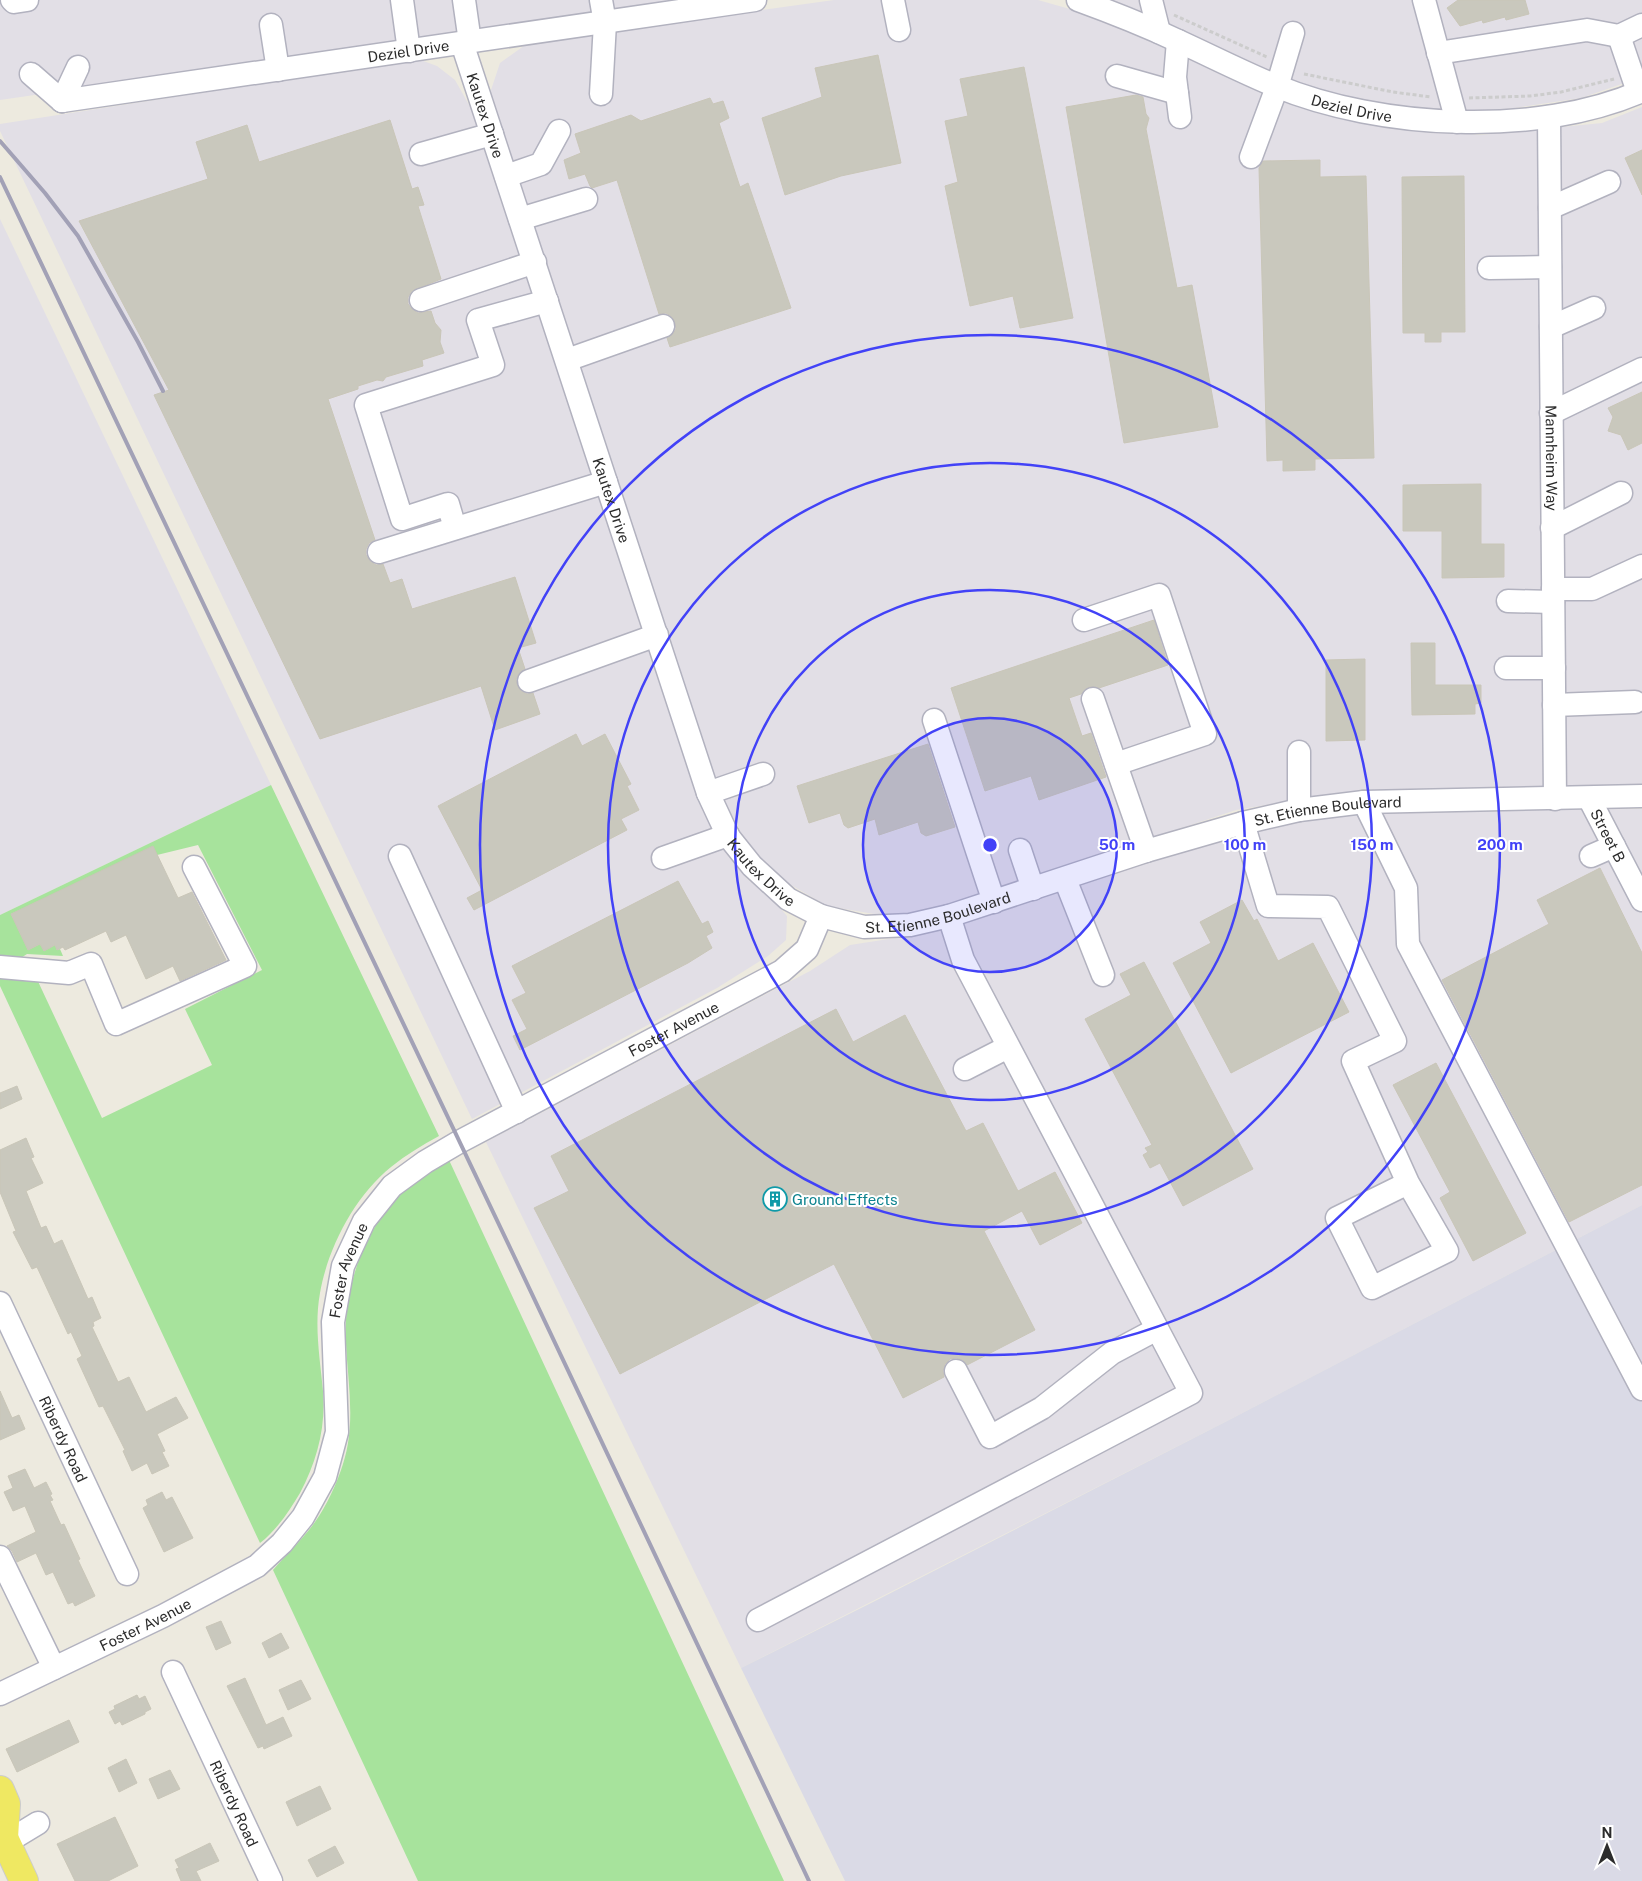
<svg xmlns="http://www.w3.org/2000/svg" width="1642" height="1881" viewBox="0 0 1642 1881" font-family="'Public Sans',sans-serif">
  <rect width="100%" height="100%" fill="#edeadf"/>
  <!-- industrial -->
  <g fill="#e2dfe6">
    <path d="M 0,0 L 687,0 L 0,100 Z"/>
    <path d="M 834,0 L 1038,0 L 1098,17 L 1358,122 L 1480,135 L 1602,123 L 1642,107 L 1642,786 L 1336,793 L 1236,810 L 944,907 L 892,917 L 827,906 L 769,872 L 727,815 L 490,93 L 500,63 L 528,43 Z"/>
    <path d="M 1107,0 L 1642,0 L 1642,77 L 1581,98 L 1495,111 L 1410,109 L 1330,94 L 1273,74 Z"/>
    <path d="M 418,59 L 437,66 L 455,80 L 477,119 L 723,847 L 747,879 L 772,899 L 787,916 L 786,940 L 768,956 L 717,988 L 472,1119 L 0,131 L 0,124 Z"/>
    <path d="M 0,219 L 271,785 L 0,915 Z"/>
    <path d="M 1642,809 L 1642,1205 L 1227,1421 L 741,1668 L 486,1142 L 810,971 L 850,945 L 921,934 L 1270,825 L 1334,816 L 1406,810 Z"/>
  </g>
  <!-- airport -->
  <path fill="#dadae6" d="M 1642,1205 L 1642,1881 L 845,1881 L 741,1668 L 877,1600 L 1227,1421 Z"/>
  <!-- green -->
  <g fill="#a7e39c">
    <path d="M 271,785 L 439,1136 C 422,1145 406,1155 391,1167 C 355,1196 328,1247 320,1293 C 314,1326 320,1358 323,1391 C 326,1427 317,1461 300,1493 C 290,1510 276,1531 260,1543 L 0,986 L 0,972 L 35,975 L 102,1118 L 212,1065 L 185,1009 L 262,970 L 198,845 L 157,855 L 153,847 L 11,914 L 28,950 L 40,944 L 44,951 L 55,945 L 57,950 L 60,949 L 63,956 L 27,954 L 16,961 L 0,961 L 0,915 Z"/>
    <path d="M 449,1160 L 784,1881 L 418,1881 L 273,1570 C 287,1554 303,1539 315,1522 C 327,1505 337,1483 343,1464 C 356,1424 348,1384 346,1344 C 342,1284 369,1214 419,1178 C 429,1171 439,1166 449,1160 Z"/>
  </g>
  <!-- building -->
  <g fill="#c9c8bd" stroke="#c9c6b8">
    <path d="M 1458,0 L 1525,0 L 1529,14 L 1506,20 L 1505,17 L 1483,23 L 1482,20 L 1460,26 L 1447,8 Z"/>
    <path d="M 878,55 L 901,163 L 841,176 L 785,195 L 762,118 L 822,97 L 815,68 Z"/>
    <path d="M 1024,67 L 1073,318 L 1020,328 L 1013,296 L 970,306 L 945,186 L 958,182 L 945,121 L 968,116 L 960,79 Z"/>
    <path d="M 1136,95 L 1143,97 L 1146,114 L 1149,118 L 1146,129 L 1177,288 L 1192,285 L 1218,427 L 1124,443 L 1066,107 Z"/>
    <path d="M 710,98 L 713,104 L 723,101 L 729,118 L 719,123 L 740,187 L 748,183 L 791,308 L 670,347 L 667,338 L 673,334 L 676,329 L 675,322 L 671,316 L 666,313 L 659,314 L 617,180 L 592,188 L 590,186 L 585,174 L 569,179 L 564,160 L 581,153 L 575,134 L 631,115 L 641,121 Z"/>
    <path d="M 390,120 L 412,189 L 418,187 L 424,205 L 418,206 L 441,279 L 412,291 L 408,297 L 408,304 L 412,309 L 418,313 L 431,311 L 435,323 L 441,330 L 440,342 L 444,353 L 422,360 L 423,366 L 386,377 L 383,381 L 377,380 L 358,386 L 358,389 L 328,399 L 375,540 L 369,543 L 366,549 L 366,555 L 370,561 L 376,565 L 383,564 L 390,583 L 402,579 L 412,609 L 515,577 L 536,643 L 518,648 L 525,669 L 519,673 L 516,679 L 517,685 L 521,691 L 527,694 L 533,693 L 540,714 L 495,730 L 481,686 L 320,739 L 154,395 L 169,390 L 79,221 L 208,179 L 196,142 L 247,125 L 259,162 Z"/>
    <path d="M 1642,150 L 1642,195 L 1625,158 Z"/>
    <path d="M 1320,160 L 1320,177 L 1366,176 L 1374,458 L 1315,459 L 1315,470 L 1283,471 L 1283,460 L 1267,461 L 1259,168 L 1263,161 Z"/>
    <path d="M 1464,176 L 1465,332 L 1441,332 L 1441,342 L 1425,342 L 1425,333 L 1403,333 L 1402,177 Z"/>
    <path d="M 1642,392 L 1642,443 L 1628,450 L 1621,435 L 1608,431 L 1613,417 L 1608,408 Z"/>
    <path d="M 1481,484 L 1481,544 L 1504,544 L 1504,577 L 1442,578 L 1442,531 L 1403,531 L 1403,485 Z"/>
    <path d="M 1154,620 L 1168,665 L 1099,688 L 1089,687 L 1081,694 L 1069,698 L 1082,736 L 1091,733 L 1106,777 L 1039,800 L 1031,776 L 985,791 L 951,688 Z"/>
    <path d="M 1411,643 L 1435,643 L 1435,685 L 1481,685 L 1481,703 L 1475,704 L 1475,714 L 1412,715 Z"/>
    <path d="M 1365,659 L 1365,740 L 1326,741 L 1326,660 Z"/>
    <path d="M 576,734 L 582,746 L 605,734 L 631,784 L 627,786 L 639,810 L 621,819 L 627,830 L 474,910 L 467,898 L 482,890 L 438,806 Z"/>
    <path d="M 928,744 L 955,827 L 926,836 L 921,833 L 918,822 L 879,835 L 875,819 L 848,828 L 844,825 L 840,813 L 809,823 L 797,786 Z"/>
    <path d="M 153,846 L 178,898 L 192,892 L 226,960 L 180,981 L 173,966 L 146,979 L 126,935 L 111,942 L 106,931 L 65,950 L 63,947 L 57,950 L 55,945 L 44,951 L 40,944 L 28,950 L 11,914 Z"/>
    <path d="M 1600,868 L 1642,953 L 1642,1185 L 1569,1222 L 1442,980 L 1549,924 L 1537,900 Z"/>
    <path d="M 678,881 L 702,924 L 708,921 L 713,932 L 706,936 L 712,948 L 688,963 L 520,1050 L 513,1036 L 527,1029 L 512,1000 L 526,993 L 512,966 Z"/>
    <path d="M 1242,900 L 1254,921 L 1257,919 L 1278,961 L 1313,943 L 1349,1012 L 1231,1073 L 1173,963 L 1211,943 L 1200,922 Z"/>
    <path d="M 1144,962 L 1253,1169 L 1183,1206 L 1160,1163 L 1150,1168 L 1143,1155 L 1148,1152 L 1145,1148 L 1152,1145 L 1085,1019 L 1131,995 L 1120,974 Z"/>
    <path d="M 836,1009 L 853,1042 L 905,1015 L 966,1131 L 983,1123 L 1018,1191 L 1055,1172 L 1082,1223 L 1040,1245 L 1022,1211 L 984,1231 L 1035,1330 L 967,1365 L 963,1360 L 956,1358 L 950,1359 L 945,1364 L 943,1371 L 944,1377 L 903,1398 L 834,1264 L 620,1374 L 534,1208 L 569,1191 L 551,1156 Z"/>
    <path d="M 1436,1063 L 1526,1233 L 1473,1261 L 1440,1198 L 1450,1192 L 1393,1085 Z"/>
    <path d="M 17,1086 L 22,1099 L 0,1109 L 0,1093 Z"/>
    <path d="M 26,1138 L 34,1157 L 31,1158 L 43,1183 L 26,1191 L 41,1228 L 46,1226 L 54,1244 L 62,1240 L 88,1299 L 92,1297 L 101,1318 L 93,1322 L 94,1326 L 92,1327 L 118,1382 L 129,1377 L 146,1412 L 176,1397 L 188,1418 L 157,1434 L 165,1451 L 162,1452 L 169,1466 L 152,1474 L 147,1463 L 132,1471 L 123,1451 L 125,1450 L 103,1406 L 99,1407 L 77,1359 L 82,1356 L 71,1332 L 68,1334 L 37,1267 L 32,1269 L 13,1232 L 16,1231 L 0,1192 L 0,1150 Z"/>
    <path d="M 0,1391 L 12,1418 L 19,1415 L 25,1429 L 0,1440 Z"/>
    <path d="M 25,1469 L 34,1488 L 46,1482 L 52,1494 L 50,1495 L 53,1500 L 50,1501 L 61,1525 L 64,1524 L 80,1559 L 78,1560 L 95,1596 L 75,1606 L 73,1602 L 68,1604 L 53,1572 L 46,1575 L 36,1553 L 17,1562 L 12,1551 L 7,1546 L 36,1532 L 25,1506 L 13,1511 L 4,1492 L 13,1488 L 8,1476 Z"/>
    <path d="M 162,1492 L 166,1500 L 172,1497 L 193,1538 L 164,1552 L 143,1508 L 148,1505 L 146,1500 Z"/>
    <path d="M 221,1621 L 231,1643 L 216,1650 L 206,1627 Z"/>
    <path d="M 281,1633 L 289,1648 L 269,1658 L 262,1643 Z"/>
    <path d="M 245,1678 L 266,1725 L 283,1717 L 292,1736 L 264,1749 L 263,1746 L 258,1748 L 227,1686 Z"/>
    <path d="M 301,1680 L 311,1699 L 288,1710 L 279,1690 Z"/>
    <path d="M 137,1695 L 139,1699 L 145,1696 L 151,1709 L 145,1712 L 145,1714 L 122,1725 L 120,1721 L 115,1724 L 109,1712 L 115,1709 L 114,1706 Z"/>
    <path d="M 69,1720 L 79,1742 L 17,1772 L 6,1749 Z"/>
    <path d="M 126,1759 L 137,1783 L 119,1792 L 108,1768 Z"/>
    <path d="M 170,1770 L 180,1789 L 158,1799 L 149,1779 Z"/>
    <path d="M 320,1786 L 331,1809 L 297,1826 L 286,1802 Z"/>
    <path d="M 115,1817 L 138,1866 L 108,1881 L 75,1881 L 57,1844 Z"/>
    <path d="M 210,1843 L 219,1861 L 196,1871 L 201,1881 L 181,1881 L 176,1869 L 179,1868 L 175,1860 Z"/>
    <path d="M 335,1846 L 344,1863 L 317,1877 L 308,1860 Z"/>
  </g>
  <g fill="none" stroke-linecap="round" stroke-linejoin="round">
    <!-- minor casing -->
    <g stroke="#b2b2bf" stroke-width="25">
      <g id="minor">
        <path d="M 12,0 L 14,2 L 27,0"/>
        <path d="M 402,0 L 409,51"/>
        <path d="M 464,0 L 470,42"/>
        <path d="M 893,0 L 899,30"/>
        <path id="s1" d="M 1078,0 C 1111,12 1144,25 1176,40 C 1209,55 1242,72 1276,86 C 1380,129 1538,137 1642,91"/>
        <path d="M 1151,0 L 1159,32"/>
        <path d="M 1424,0 L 1457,122"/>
        <path d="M 271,25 L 278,70"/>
        <path d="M 1619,36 L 1638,92"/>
        <path d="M 1178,41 L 1175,77 L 1180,117"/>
        <path id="s2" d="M 462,43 L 708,793 L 728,836 L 752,866 L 788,899 L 821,916 L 864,927 L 910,925 L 949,916 L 1146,851 L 1243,823 L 1299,810 L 1364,802 L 1642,796"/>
        <path d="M 1438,53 L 1587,30 L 1619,36 L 1642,25"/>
        <path d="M 31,74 L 62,101"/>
        <path d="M 1117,76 L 1177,93"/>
        <path d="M 601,94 L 605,23 L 601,0"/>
        <path id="s3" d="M 62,101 L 755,0"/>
        <path d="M 62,101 L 78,67"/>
        <path id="s4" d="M 1549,117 L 1555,799"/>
        <path d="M 421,154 L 492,134"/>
        <path d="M 1251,157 L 1277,87 L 1293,33"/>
        <path d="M 506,176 L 541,164 L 559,131"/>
        <path d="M 1550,208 L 1609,182"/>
        <path d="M 520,219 L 586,199"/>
        <path d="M 1489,268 L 1550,267"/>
        <path d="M 421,300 L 535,262"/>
        <path d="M 1551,327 L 1594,308"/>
        <path d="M 567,360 L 663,326"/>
        <path d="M 1551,413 L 1642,369"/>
        <path d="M 455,528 L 448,504 L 402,519 L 366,405 L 493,365 L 478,320 L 547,301"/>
        <path d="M 1552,528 L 1621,493"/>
        <path d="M 379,552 L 606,482"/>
        <path d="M 1553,589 L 1592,589 L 1642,566"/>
        <path d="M 1508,601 L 1553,602"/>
        <path d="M 1084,620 L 1159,595 L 1205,734 L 1116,764"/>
        <path d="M 1506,668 L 1554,668"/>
        <path d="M 529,681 L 657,635"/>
        <path d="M 1093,699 L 1146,851"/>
        <path d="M 1554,705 L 1635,702"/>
        <path d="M 934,720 L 994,902"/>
        <path d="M 1299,752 L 1299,810"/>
        <path d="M 708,793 L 763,774"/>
        <path id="s5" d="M 1589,798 L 1642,900"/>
        <path d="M 1364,802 L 1406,888 L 1408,944 L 1642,1389"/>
        <path d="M 1243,823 L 1268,906 L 1328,907 L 1395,1041 L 1353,1061 L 1408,1183 L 1447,1251 L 1372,1288 L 1337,1218 L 1408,1183"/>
        <path d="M 1020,850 L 1033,889"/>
        <path d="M 400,856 L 517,1112"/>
        <path d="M 1591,856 L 1614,846"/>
        <path d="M 663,858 L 728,835"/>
        <path d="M 1065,879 L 1103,975"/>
        <path d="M 0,967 L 69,973 L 91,964 L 116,1024 L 245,966 L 194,867"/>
        <path d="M 965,1069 L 1008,1047"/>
        <path id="s6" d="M 0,1303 L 127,1574"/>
        <path d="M 956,1371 L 990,1437 L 1042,1408 L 1112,1353 L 1157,1329"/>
        <path d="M 0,1557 L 54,1668"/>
        <path d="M 758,1620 L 1191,1393 L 963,960 L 949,916"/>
        <path id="s7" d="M 173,1672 L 271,1881"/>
        <path id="s8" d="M 0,1694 L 163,1616 L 257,1566 L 282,1543 L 303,1517 L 325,1477 L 337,1432 L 333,1322 L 343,1266 L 364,1221 L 392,1186 L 425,1162 L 459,1142 L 782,971 L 807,949 L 821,916"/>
        <path d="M 5,1843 L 38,1823"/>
      </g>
    </g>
    <!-- major casing -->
    <g stroke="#ccc" stroke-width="30">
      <g id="major">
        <path d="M 0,1790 L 6,1804 L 4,1838"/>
        <path d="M 0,1835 L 4,1838 L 24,1881"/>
      </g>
    </g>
    <!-- path -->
    <g stroke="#ccc" stroke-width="3" stroke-dasharray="4 2.5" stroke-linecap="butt">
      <path d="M 1174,15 L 1267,57"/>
      <path d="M 1304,74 L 1393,92 L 1431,97"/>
      <path d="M 1469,98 L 1530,96 L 1561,92 L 1614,79"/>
    </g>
    <!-- minor -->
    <use href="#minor" stroke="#fff" stroke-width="22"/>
    <!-- major -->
    <use href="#major" stroke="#efe862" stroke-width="28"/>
    <!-- rail -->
    <g stroke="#a2a1b6" stroke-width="4">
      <path d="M 0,141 L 45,193 L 78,236 L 138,342 L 163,391"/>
      <path d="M 0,177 L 514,1256 L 809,1881"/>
    </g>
  </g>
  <!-- distance rings -->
  <circle cx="990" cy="845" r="127" fill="#4242f7" fill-opacity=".12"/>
  <g fill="none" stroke="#4242f7" stroke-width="2.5">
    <circle cx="990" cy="845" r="127"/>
    <circle cx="990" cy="845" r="255"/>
    <circle cx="990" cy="845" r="382"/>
    <circle cx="990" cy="845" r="510"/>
  </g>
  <!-- icons -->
  <defs>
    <g id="building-ring" transform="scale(1.25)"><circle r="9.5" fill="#fff" stroke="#0f9aa8" stroke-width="1.5"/><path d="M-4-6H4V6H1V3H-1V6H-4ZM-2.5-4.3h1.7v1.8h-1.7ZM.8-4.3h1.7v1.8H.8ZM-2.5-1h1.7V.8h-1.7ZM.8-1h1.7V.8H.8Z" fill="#0f9aa8"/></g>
  </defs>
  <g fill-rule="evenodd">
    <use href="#building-ring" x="775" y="1199"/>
  </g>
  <g text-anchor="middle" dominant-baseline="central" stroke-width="4" stroke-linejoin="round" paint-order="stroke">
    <!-- street labels -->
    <g font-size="15" fill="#2c2c2c" stroke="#fff">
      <text stroke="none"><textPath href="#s3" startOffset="350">Deziel Drive</textPath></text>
      <text stroke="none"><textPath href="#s1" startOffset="295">Deziel Drive</textPath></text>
      <text stroke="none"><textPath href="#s2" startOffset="76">Kautex Drive</textPath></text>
      <text stroke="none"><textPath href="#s4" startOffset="341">Mannheim Way</textPath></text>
      <text stroke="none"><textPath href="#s2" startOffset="481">Kautex Drive</textPath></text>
      <text stroke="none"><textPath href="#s2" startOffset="1486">St. Etienne Boulevard</textPath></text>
      <text stroke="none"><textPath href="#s5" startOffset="42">Street B</textPath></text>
      <text stroke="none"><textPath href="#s2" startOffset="886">Kautex Drive</textPath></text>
      <text stroke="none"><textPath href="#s2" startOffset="1081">St. Etienne Boulevard</textPath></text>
      <text stroke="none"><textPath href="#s8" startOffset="1031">Foster Avenue</textPath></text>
      <text stroke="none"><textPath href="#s8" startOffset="611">Foster Avenue</textPath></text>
      <text stroke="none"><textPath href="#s6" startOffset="150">Riberdy Road</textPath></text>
      <text stroke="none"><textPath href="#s8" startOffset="161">Foster Avenue</textPath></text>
      <text stroke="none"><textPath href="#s7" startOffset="145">Riberdy Road</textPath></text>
    </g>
    <!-- culture labels -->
    <g font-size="15" fill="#0d838f" stroke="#fff" text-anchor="start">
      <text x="792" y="1199">Ground Effects</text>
    </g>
  </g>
  <circle cx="990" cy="845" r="8" fill="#4242f7" stroke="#fff" stroke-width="2.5"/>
  <g font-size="15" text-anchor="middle" font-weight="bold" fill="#4242f7" stroke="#fff" stroke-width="4" stroke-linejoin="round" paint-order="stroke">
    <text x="1117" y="850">50 m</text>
    <text x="1245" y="850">100 m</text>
    <text x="1372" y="850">150 m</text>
    <text x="1500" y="850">200 m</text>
  </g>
  <!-- north arrow -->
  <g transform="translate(1607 1846)" stroke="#ffffff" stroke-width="4" paint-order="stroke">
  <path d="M0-4L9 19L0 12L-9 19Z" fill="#2c2c2c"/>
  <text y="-8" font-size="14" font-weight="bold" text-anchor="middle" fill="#2c2c2c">N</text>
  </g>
</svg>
